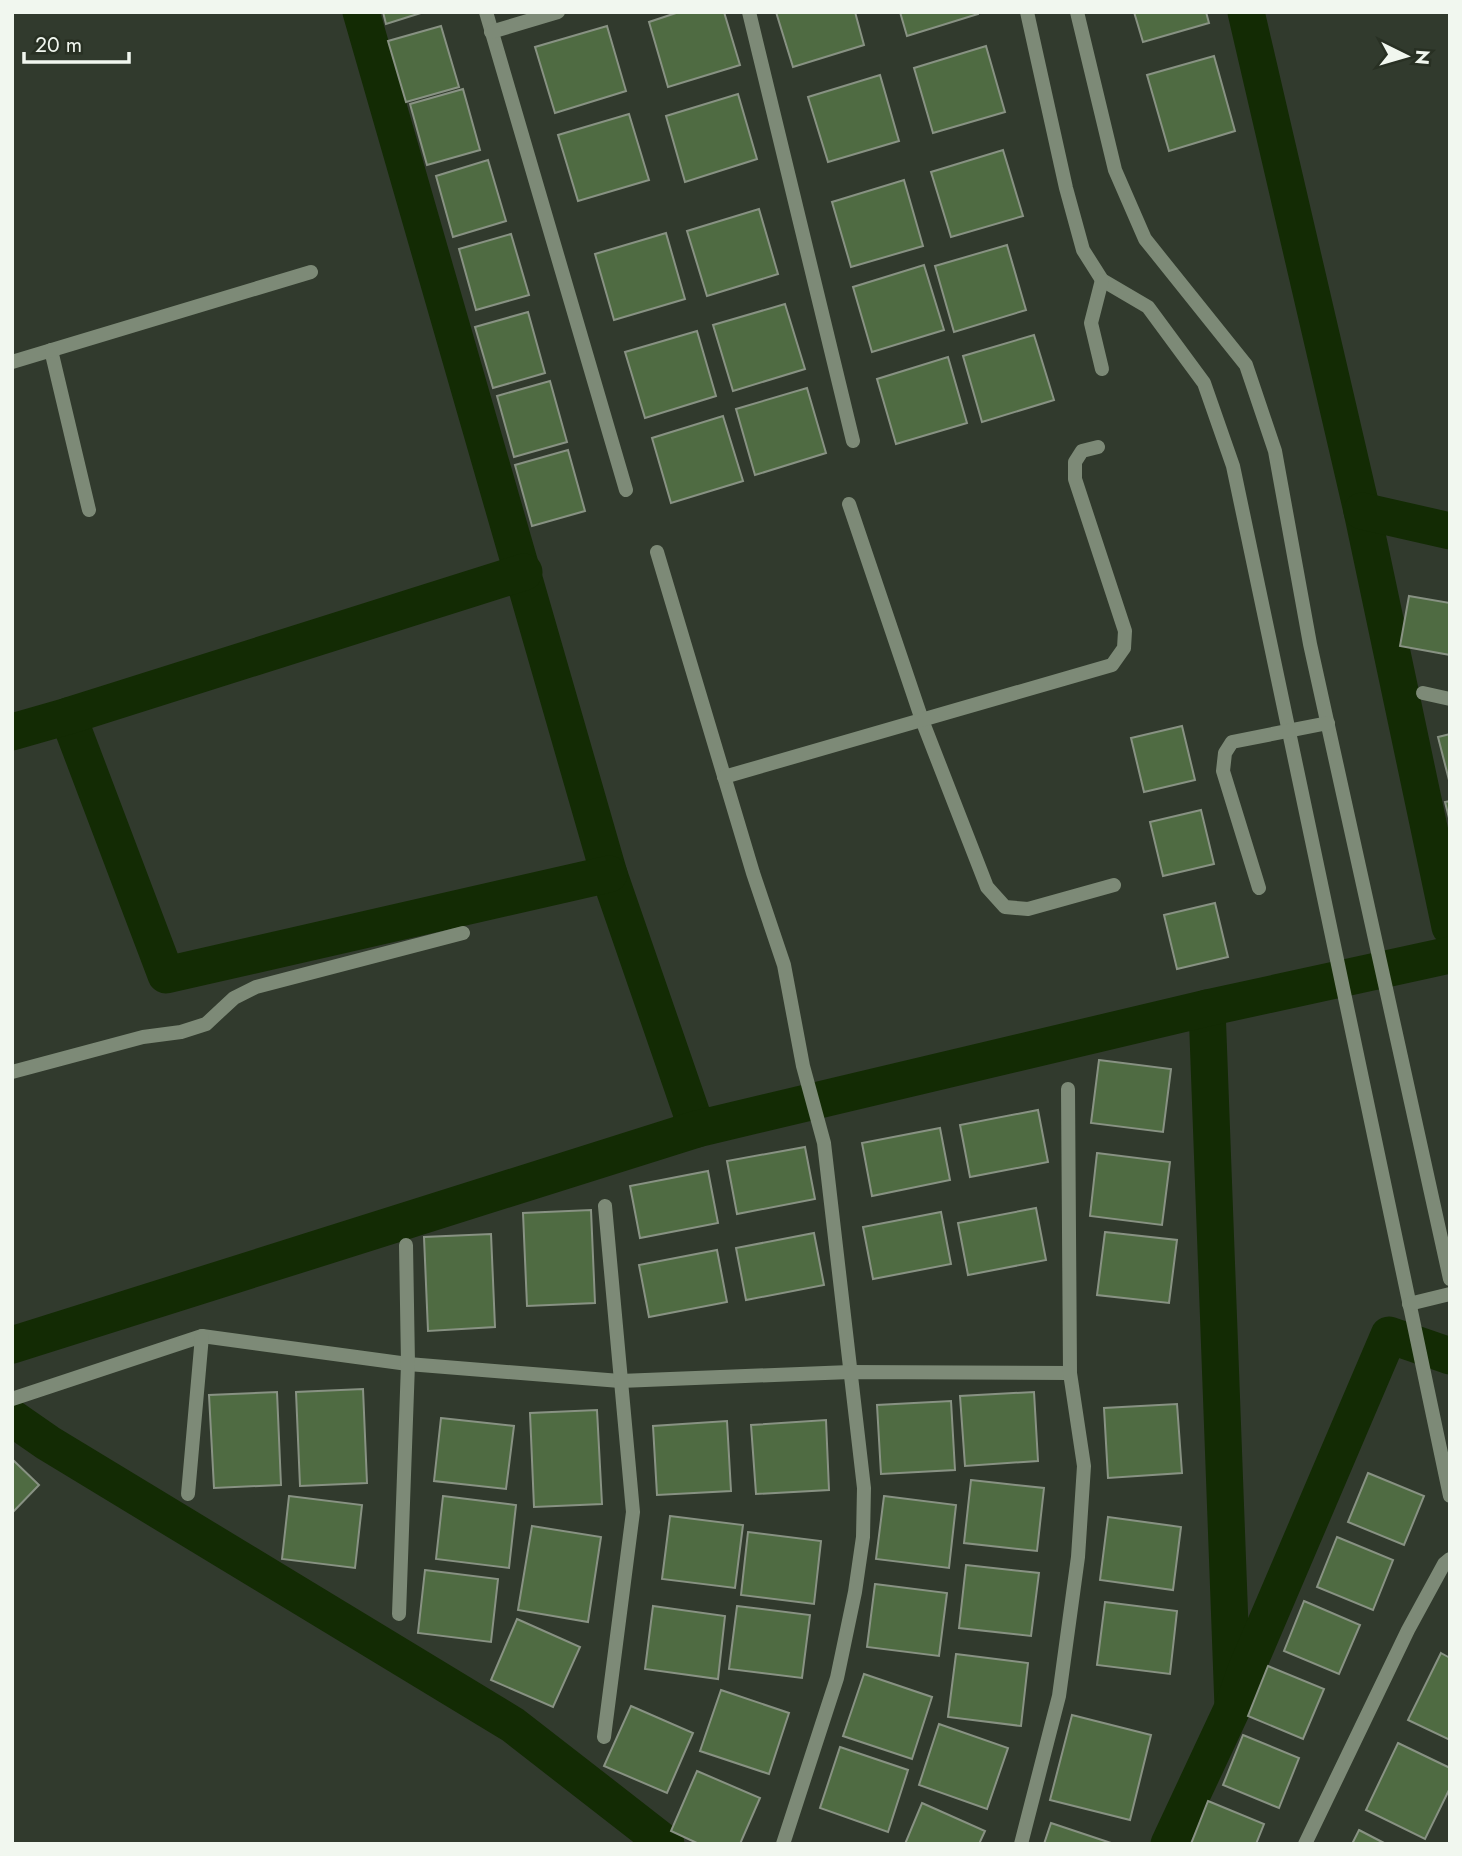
<svg xmlns="http://www.w3.org/2000/svg" width="1462" height="1856" viewBox="0 0 1462 1856" font-family="Jost,sans-serif">
  <rect width="100%" height="100%" fill="#313a2d"/>
  <g fill="none" stroke-linecap="round" stroke-linejoin="round">
    <!-- canal -->
    <g stroke="#132b04" stroke-width="37">
      <path d="M 361,12 L 609,874 L 697,1129"/>
      <path d="M 1246,12 L 1362,511 L 1450,927"/>
      <path d="M 1362,511 L 1450,531"/>
      <path d="M 68,716 L 166,975 L 609,874"/>
      <path d="M 12,732 L 68,716 L 524,572"/>
      <path d="M 1207,1008 L 1233,1707"/>
      <path d="M 12,1345 L 697,1129 L 1207,1008 L 1450,955"/>
      <path d="M 12,1418 L 48,1443 L 513,1725 L 666,1844"/>
      <path d="M 1169,1844 L 1233,1707 L 1246,1670 L 1389,1335 L 1450,1356"/>
    </g>
  </g>
  <!-- building -->
  <g fill="#4f6b42" stroke="#889283" stroke-width="2">
    <path d="M 383,12 L 424,12 L 386,24 Z"/>
    <path d="M 679,12 L 724,12 L 740,65 L 668,87 L 649,22 Z"/>
    <path d="M 776,12 L 855,12 L 864,45 L 793,67 Z"/>
    <path d="M 900,12 L 978,12 L 978,14 L 907,36 Z"/>
    <path d="M 1134,12 L 1206,12 L 1209,23 L 1143,42 Z"/>
    <path d="M 441,26 L 459,87 L 406,102 L 388,41 Z"/>
    <path d="M 607,26 L 626,91 L 555,113 L 535,47 Z"/>
    <path d="M 986,46 L 1005,112 L 933,133 L 914,68 Z"/>
    <path d="M 1214,56 L 1235,131 L 1169,151 L 1147,75 Z"/>
    <path d="M 880,75 L 899,141 L 828,162 L 808,97 Z"/>
    <path d="M 463,89 L 480,150 L 427,165 L 410,104 Z"/>
    <path d="M 738,94 L 757,159 L 685,182 L 666,116 Z"/>
    <path d="M 629,114 L 649,180 L 578,201 L 558,135 Z"/>
    <path d="M 1003,150 L 1023,216 L 951,237 L 931,172 Z"/>
    <path d="M 488,160 L 506,221 L 453,237 L 436,176 Z"/>
    <path d="M 904,180 L 923,246 L 851,267 L 832,202 Z"/>
    <path d="M 759,209 L 778,274 L 707,296 L 687,231 Z"/>
    <path d="M 666,233 L 685,299 L 614,320 L 595,254 Z"/>
    <path d="M 511,234 L 529,295 L 476,310 L 459,249 Z"/>
    <path d="M 1007,245 L 1026,310 L 954,332 L 935,266 Z"/>
    <path d="M 924,265 L 944,330 L 872,352 L 853,287 Z"/>
    <path d="M 785,304 L 805,369 L 733,391 L 713,325 Z"/>
    <path d="M 528,312 L 545,373 L 493,388 L 475,327 Z"/>
    <path d="M 697,331 L 716,396 L 645,418 L 625,352 Z"/>
    <path d="M 1034,335 L 1054,400 L 982,422 L 963,356 Z"/>
    <path d="M 948,357 L 967,423 L 896,444 L 877,379 Z"/>
    <path d="M 550,381 L 567,442 L 514,457 L 497,396 Z"/>
    <path d="M 807,388 L 826,453 L 755,475 L 736,409 Z"/>
    <path d="M 723,416 L 743,481 L 671,503 L 652,438 Z"/>
    <path d="M 568,450 L 585,511 L 532,526 L 515,465 Z"/>
    <path d="M 1409,596 L 1450,603 L 1450,655 L 1400,646 Z"/>
    <path d="M 1182,726 L 1195,780 L 1144,792 L 1131,738 Z"/>
    <path d="M 1450,734 L 1450,784 L 1438,737 Z"/>
    <path d="M 1450,801 L 1450,822 L 1445,802 Z"/>
    <path d="M 1201,810 L 1214,864 L 1163,876 L 1150,822 Z"/>
    <path d="M 1215,903 L 1228,957 L 1177,969 L 1164,915 Z"/>
    <path d="M 1099,1060 L 1171,1069 L 1163,1132 L 1091,1123 Z"/>
    <path d="M 1038,1110 L 1048,1162 L 970,1177 L 960,1125 Z"/>
    <path d="M 940,1128 L 950,1180 L 872,1196 L 862,1143 Z"/>
    <path d="M 805,1147 L 815,1199 L 737,1214 L 727,1161 Z"/>
    <path d="M 1097,1153 L 1170,1162 L 1162,1225 L 1090,1216 Z"/>
    <path d="M 708,1171 L 718,1223 L 640,1238 L 630,1186 Z"/>
    <path d="M 1036,1208 L 1046,1260 L 968,1275 L 958,1223 Z"/>
    <path d="M 591,1210 L 595,1303 L 527,1306 L 523,1213 Z"/>
    <path d="M 941,1212 L 951,1264 L 873,1279 L 863,1227 Z"/>
    <path d="M 1105,1232 L 1177,1240 L 1169,1303 L 1097,1295 Z"/>
    <path d="M 814,1233 L 824,1285 L 746,1300 L 736,1248 Z"/>
    <path d="M 491,1234 L 495,1327 L 428,1331 L 424,1237 Z"/>
    <path d="M 717,1250 L 727,1302 L 649,1317 L 639,1265 Z"/>
    <path d="M 363,1389 L 367,1483 L 300,1486 L 296,1392 Z"/>
    <path d="M 277,1392 L 281,1485 L 214,1488 L 209,1395 Z"/>
    <path d="M 1034,1392 L 1038,1461 L 965,1466 L 960,1396 Z"/>
    <path d="M 951,1401 L 955,1470 L 881,1474 L 877,1405 Z"/>
    <path d="M 1177,1404 L 1182,1473 L 1108,1478 L 1104,1408 Z"/>
    <path d="M 597,1410 L 602,1504 L 534,1507 L 530,1413 Z"/>
    <path d="M 441,1418 L 514,1426 L 506,1489 L 434,1481 Z"/>
    <path d="M 826,1420 L 829,1490 L 756,1494 L 751,1425 Z"/>
    <path d="M 727,1421 L 731,1491 L 657,1495 L 653,1426 Z"/>
    <path d="M 12,1459 L 39,1485 L 12,1513 Z"/>
    <path d="M 1368,1473 L 1424,1496 L 1404,1545 L 1348,1522 Z"/>
    <path d="M 971,1480 L 1044,1488 L 1037,1551 L 964,1543 Z"/>
    <path d="M 289,1496 L 362,1505 L 355,1568 L 282,1559 Z"/>
    <path d="M 443,1496 L 516,1505 L 509,1568 L 436,1559 Z"/>
    <path d="M 884,1496 L 956,1505 L 949,1568 L 876,1559 Z"/>
    <path d="M 670,1516 L 743,1525 L 735,1588 L 662,1579 Z"/>
    <path d="M 1108,1517 L 1181,1527 L 1173,1590 L 1100,1580 Z"/>
    <path d="M 532,1526 L 601,1537 L 588,1622 L 518,1610 Z"/>
    <path d="M 748,1532 L 821,1541 L 814,1604 L 741,1595 Z"/>
    <path d="M 1337,1537 L 1393,1560 L 1373,1610 L 1317,1587 Z"/>
    <path d="M 966,1565 L 1039,1573 L 1031,1636 L 959,1628 Z"/>
    <path d="M 425,1570 L 498,1579 L 491,1642 L 418,1633 Z"/>
    <path d="M 875,1584 L 947,1593 L 939,1656 L 867,1647 Z"/>
    <path d="M 1304,1601 L 1360,1625 L 1339,1674 L 1284,1651 Z"/>
    <path d="M 1105,1602 L 1177,1611 L 1170,1674 L 1097,1665 Z"/>
    <path d="M 653,1606 L 725,1616 L 718,1679 L 645,1669 Z"/>
    <path d="M 737,1606 L 810,1615 L 802,1678 L 729,1669 Z"/>
    <path d="M 517,1619 L 580,1647 L 553,1707 L 491,1680 Z"/>
    <path d="M 1441,1653 L 1450,1658 L 1450,1740 L 1408,1720 Z"/>
    <path d="M 956,1654 L 1028,1663 L 1021,1726 L 948,1717 Z"/>
    <path d="M 1268,1666 L 1324,1689 L 1303,1739 L 1248,1716 Z"/>
    <path d="M 864,1674 L 932,1697 L 912,1759 L 843,1736 Z"/>
    <path d="M 721,1690 L 789,1713 L 769,1774 L 700,1751 Z"/>
    <path d="M 631,1706 L 693,1733 L 667,1793 L 604,1766 Z"/>
    <path d="M 1072,1715 L 1151,1735 L 1130,1820 L 1050,1800 Z"/>
    <path d="M 939,1724 L 1008,1748 L 987,1809 L 919,1785 Z"/>
    <path d="M 1243,1735 L 1299,1758 L 1279,1808 L 1223,1785 Z"/>
    <path d="M 1398,1743 L 1450,1768 L 1450,1788 L 1425,1839 L 1366,1810 Z"/>
    <path d="M 840,1747 L 908,1770 L 888,1832 L 820,1808 Z"/>
    <path d="M 697,1771 L 760,1798 L 740,1844 L 699,1844 L 671,1831 Z"/>
    <path d="M 1208,1801 L 1264,1824 L 1256,1844 L 1191,1844 Z"/>
    <path d="M 922,1803 L 985,1831 L 979,1844 L 905,1844 Z"/>
    <path d="M 1051,1823 L 1114,1844 L 1044,1844 Z"/>
    <path d="M 1359,1830 L 1386,1844 L 1352,1844 Z"/>
  </g>
  <g fill="none" stroke-linecap="round" stroke-linejoin="round">
    <!-- street -->
    <g stroke="#7d8a77" stroke-width="14">
      <path d="M 486,12 L 626,490"/>
      <path d="M 749,12 L 853,441"/>
      <path d="M 1027,12 L 1066,188 L 1083,250 L 1102,280 L 1148,307 L 1204,383 L 1233,466 L 1450,1496"/>
      <path d="M 1077,12 L 1115,170 L 1145,239 L 1246,365 L 1275,451 L 1310,644 L 1450,1279"/>
      <path d="M 491,32 L 558,12"/>
      <path d="M 51,350 L 89,510"/>
      <path d="M 12,362 L 311,272"/>
      <path d="M 1102,369 L 1091,323 L 1102,280"/>
      <path d="M 849,504 L 922,720 L 987,887 L 1005,907 L 1028,909 L 1114,885"/>
      <path d="M 657,552 L 753,873 L 784,965 L 803,1066 L 824,1143 L 864,1488 L 863,1537 L 855,1592 L 837,1678 L 783,1844"/>
      <path d="M 1423,693 L 1450,699"/>
      <path d="M 724,777 L 1112,665 L 1124,648 L 1125,631 L 1075,479 L 1075,462 L 1082,451 L 1098,447"/>
      <path d="M 1259,888 L 1223,771 L 1225,753 L 1232,742 L 1328,723"/>
      <path d="M 12,1072 L 143,1037 L 181,1032 L 206,1024 L 234,998 L 256,987 L 463,933"/>
      <path d="M 1409,1304 L 1450,1294"/>
      <path d="M 12,1399 L 202,1336 L 408,1364 L 620,1381 L 850,1372 L 1070,1373"/>
      <path d="M 188,1494 L 202,1336"/>
      <path d="M 399,1614 L 408,1364 L 406,1245"/>
      <path d="M 604,1737 L 633,1512 L 605,1206"/>
      <path d="M 1021,1844 L 1059,1696 L 1078,1557 L 1084,1466 L 1070,1373 L 1068,1089"/>
      <path d="M 1305,1844 L 1408,1630 L 1444,1564 L 1450,1559"/>
    </g>
  </g>
  <!-- border -->
  <rect width="1462" height="1856" fill="none" stroke="#f1f7ef" stroke-width="28"/>
  <!-- north arrow -->
  <g transform="translate(1406 56) rotate(95)" stroke="#283023" stroke-width="5" paint-order="stroke">
  <path d="M0-5L12 26L0 18L-12 26Z" fill="#f1f7ef"/>
  <text y="-10" font-size="19" font-weight="bold" text-anchor="middle" fill="#f1f7ef">N</text>
  </g>
  <!-- scale -->
  <path d="M24 52v10h105v-10" fill="none" stroke="#f1f7ef" stroke-width="3.5"/>
  <text x="35" y="52" font-size="21" fill="#f1f7ef" stroke="#283023" stroke-width="5" paint-order="stroke">20 m</text>
</svg>
